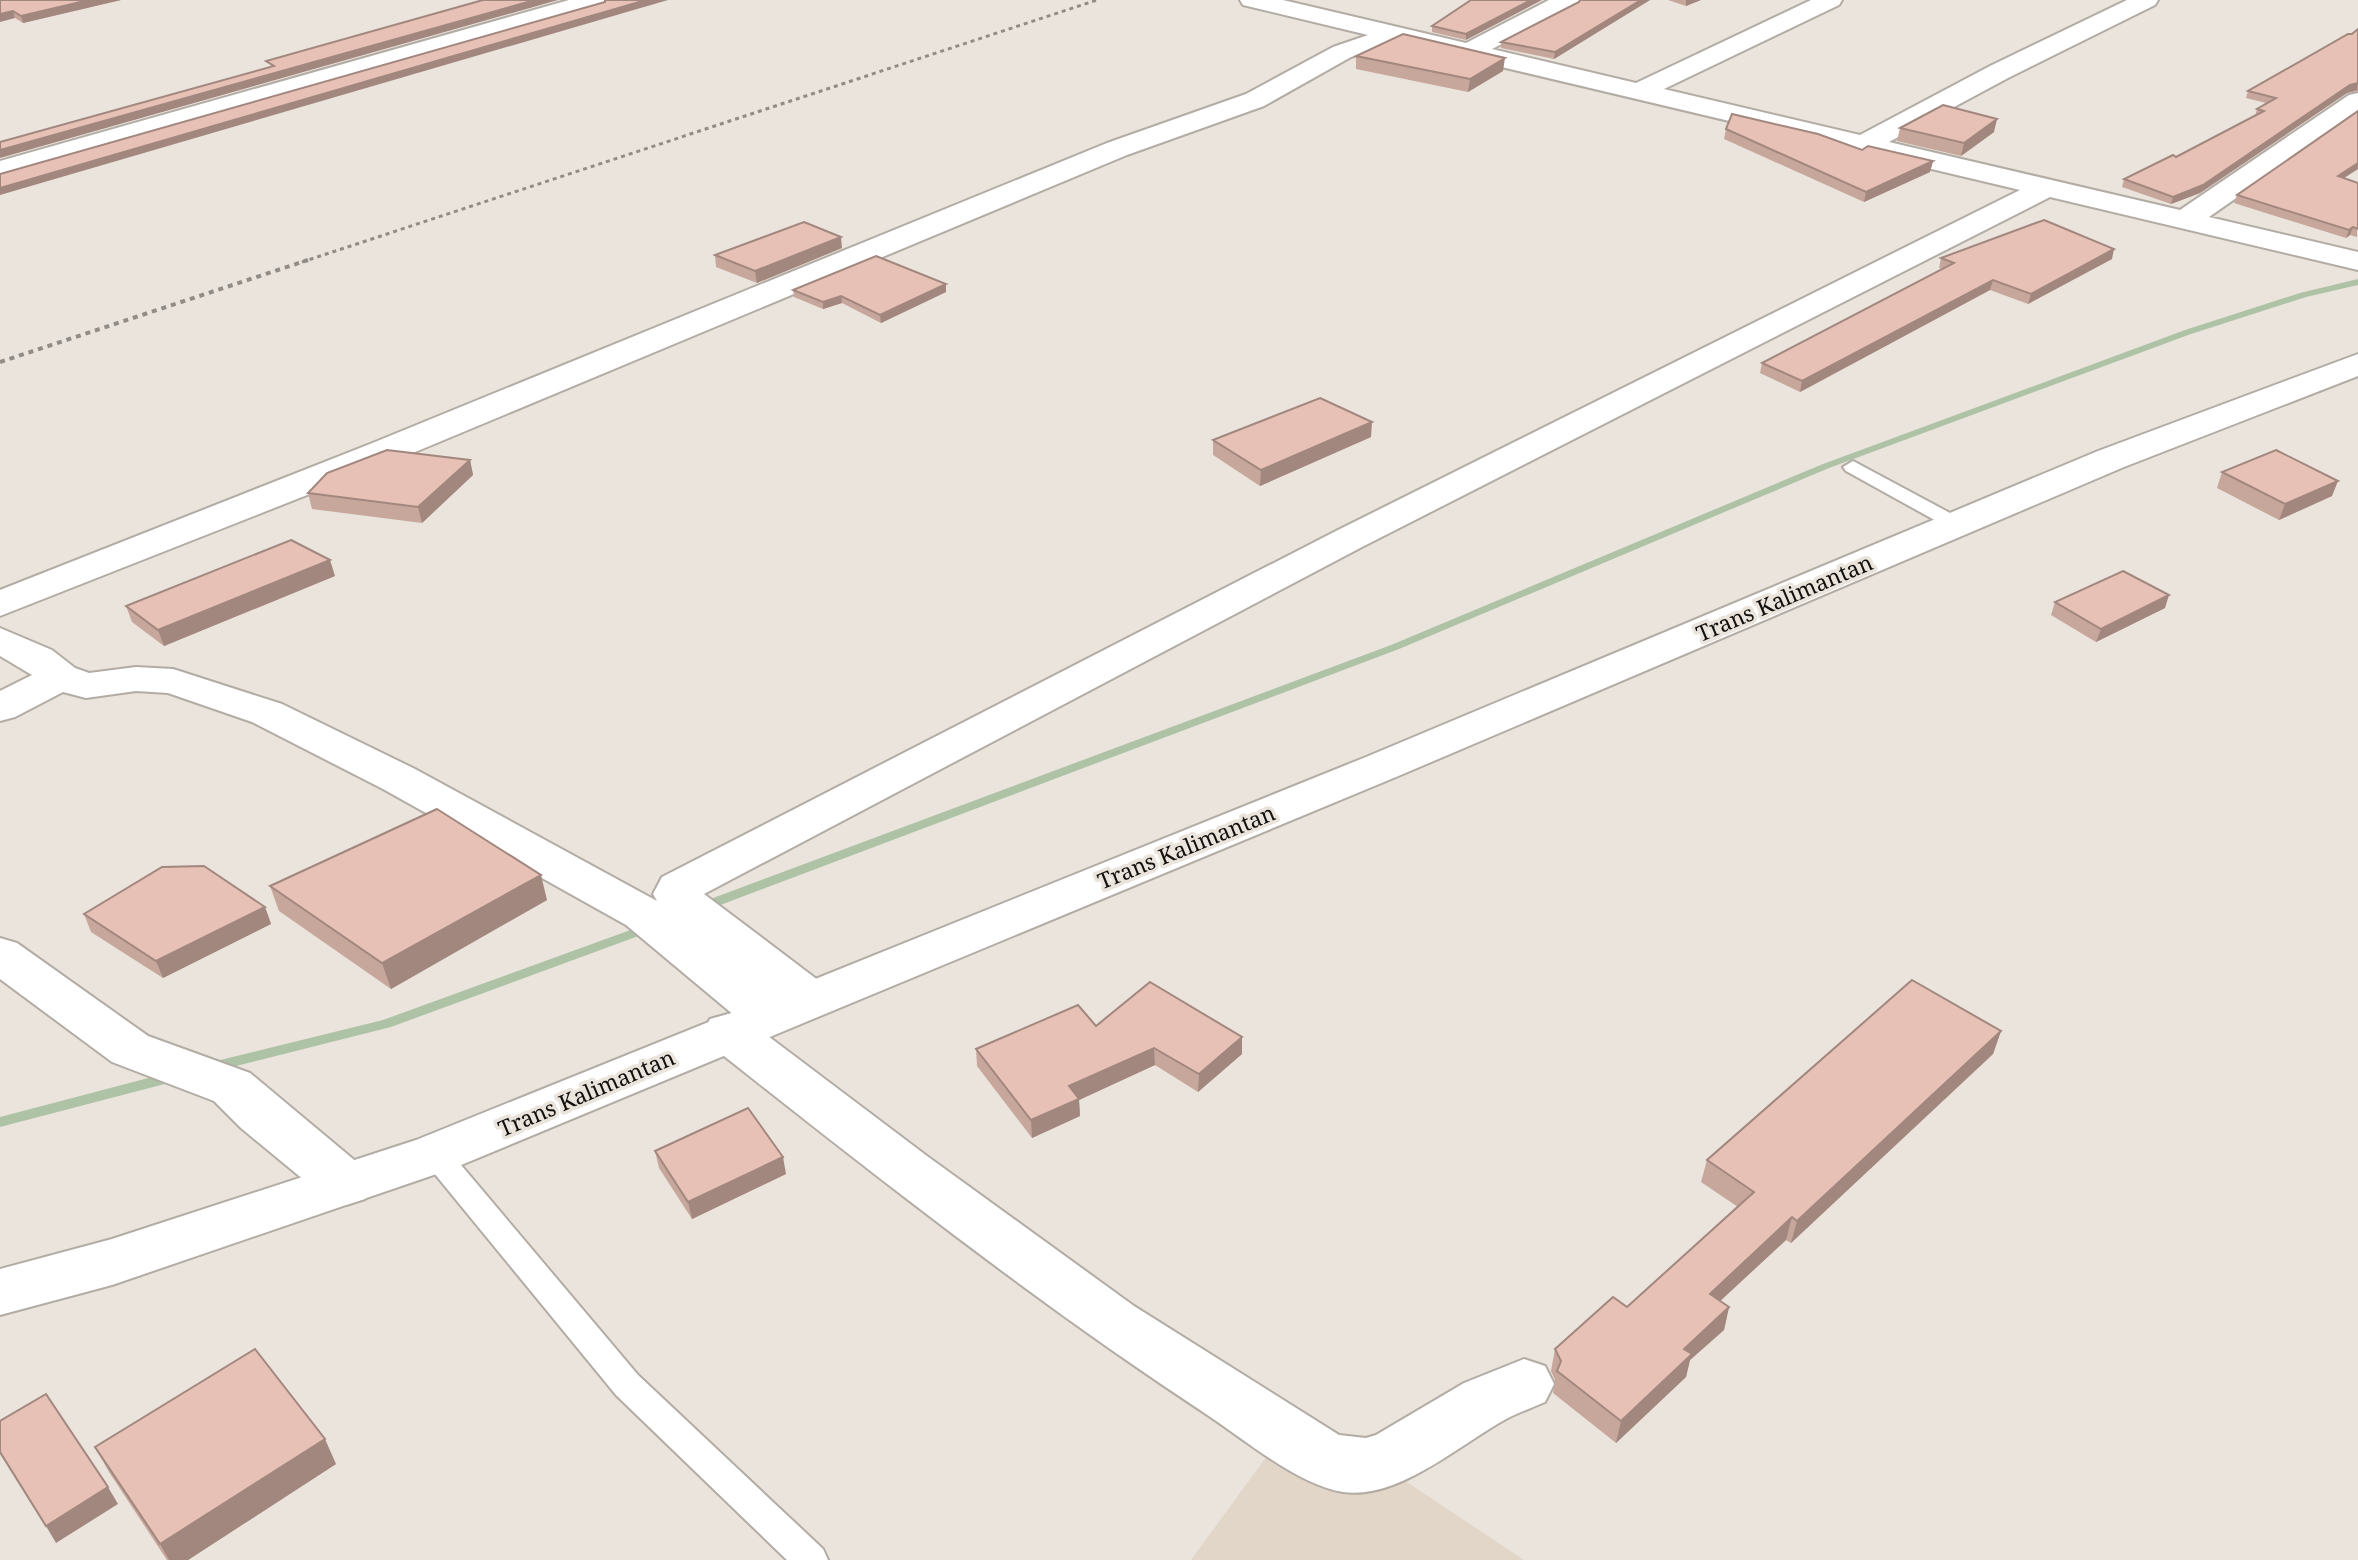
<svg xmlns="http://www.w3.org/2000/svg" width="2358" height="1560" viewBox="0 0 2358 1560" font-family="'Noto Serif',serif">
  <rect width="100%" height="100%" fill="#eae4dc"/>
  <!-- built -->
  <path fill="#e1d6c8" d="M 1300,1411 L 1524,1560 L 1191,1560 Z"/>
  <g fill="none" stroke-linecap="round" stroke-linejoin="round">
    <!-- stream -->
    <g fill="#aec3a6" fill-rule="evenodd">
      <path d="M 2358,279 L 2358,285 L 2306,297 L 2191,334 L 1829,468 L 1399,649 L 707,910 L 697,910 L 696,907 L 697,904 L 1391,645 L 1823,464 L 2185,330 L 2300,293 Z"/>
      <path d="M 647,924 L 652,925 L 654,928 L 652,931 L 391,1027 L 212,1072 L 207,1071 L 205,1067 L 207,1063 L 212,1062 L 383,1020 Z"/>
      <path d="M 175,1071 L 180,1072 L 182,1076 L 180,1080 L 0,1127 L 0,1117 Z"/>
    </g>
    <!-- service casing -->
    <g stroke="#b2aca5" stroke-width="4">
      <g id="service">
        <path d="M 1853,461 L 1963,520 L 1966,524 L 1963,528 L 1949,528 L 1846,471 L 1843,467 Z"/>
        <path d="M 435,1143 L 445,1146 L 638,1375 L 823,1549 L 828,1560 L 787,1560 L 616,1395 L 425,1162 L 420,1154 L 425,1146 Z"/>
      </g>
    </g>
    <!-- minor casing -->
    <g stroke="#b2aca5" stroke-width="4">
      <g id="minor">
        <path d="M 569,0 L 608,0 L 605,5 L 0,179 L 0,161 Z"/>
        <path d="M 1240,0 L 1283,0 L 1466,43 L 1549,0 L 1580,0 L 1577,5 L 1492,49 L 1636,83 L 1811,0 L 1842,0 L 1839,5 L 1664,89 L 1860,135 L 1990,66 L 2127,0 L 2158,0 L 2155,5 L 2008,78 L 1889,142 L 2180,210 L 2349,95 L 2358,93 L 2358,113 L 2209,217 L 2358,252 L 2358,270 L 2050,197 L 1362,547 L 704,894 L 827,987 L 834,999 L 827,1011 L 809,1017 L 789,1010 L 793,1016 L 786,1029 L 764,1033 L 927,1156 L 1134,1306 L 1339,1435 L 1366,1438 L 1376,1435 L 1464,1383 L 1524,1359 L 1545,1366 L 1554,1384 L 1545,1402 C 1532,1408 1519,1412 1506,1419 C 1460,1444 1399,1500 1343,1492 C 1298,1485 1244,1439 1206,1414 C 1034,1301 872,1173 710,1045 L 703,1032 L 710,1019 L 728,1014 L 735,1016 L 626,925 L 383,789 L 252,722 L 168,693 L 136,691 L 86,698 L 63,692 L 15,717 L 0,721 L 0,691 L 32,675 L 0,656 L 0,628 L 52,650 L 75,668 L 89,673 L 136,667 L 173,669 L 282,704 L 415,769 L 657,901 L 653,894 L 662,877 L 1336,531 L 2020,190 L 1396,42 L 1351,57 L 1264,106 L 1127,155 L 396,460 L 0,616 L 0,590 L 370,444 L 1107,143 L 1246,94 L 1333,47 L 1368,35 L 1243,5 Z"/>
        <path d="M 0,938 L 17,943 L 148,1036 L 250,1073 L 365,1169 L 373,1184 L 365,1199 L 346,1205 L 327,1199 L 241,1128 L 214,1101 L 112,1062 L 0,979 Z"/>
      </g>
    </g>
    <!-- trunk casing -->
    <g stroke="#b2aca5" stroke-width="4">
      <path id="trunk" d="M 2358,354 L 2358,376 L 2124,467 L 1396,777 L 454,1168 L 112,1285 L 0,1315 L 0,1269 L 112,1239 L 416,1140 L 1366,757 L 2098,451 Z"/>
    </g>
    <!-- path-far1 -->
    <path stroke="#908c87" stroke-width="3" stroke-dasharray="4 4" stroke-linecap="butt" d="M 302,262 L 1097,0"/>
    <!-- path -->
    <path stroke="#908c87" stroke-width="4" stroke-dasharray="5 5" stroke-linecap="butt" d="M 0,362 L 308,260"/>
    <!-- service -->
    <use href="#service" fill="#fff" fill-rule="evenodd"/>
    <!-- minor -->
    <use href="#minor" fill="#fff" fill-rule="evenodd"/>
    <!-- trunk -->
    <use href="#trunk" fill="#fff" fill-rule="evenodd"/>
  </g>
  <!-- wall -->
  <g fill="#c7a69c">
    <path d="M 0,0 L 121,0 L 23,23 L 15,18 Z"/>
    <path d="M 1471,0 L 1466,40 L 1432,32 L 1432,26 Z"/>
    <path d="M 1580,0 L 1650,0 L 1554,59 L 1501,48 L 1501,42 L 1579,2 Z"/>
    <path d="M 1668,0 L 1701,0 L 1686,6 Z"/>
    <path d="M 2358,29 L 2358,91 L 2347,93 L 2200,193 L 2171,204 L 2122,187 L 2124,179 L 2176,157 L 2255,116 L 2257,109 L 2266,103 L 2246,98 L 2248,91 L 2352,34 Z"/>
    <path d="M 1356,56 L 1503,71 L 1468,92 L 1356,69 Z"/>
    <path d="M 1900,128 L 1994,132 L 1961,156 L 1897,141 Z"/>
    <path d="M 1726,129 L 1862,150 L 1933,161 L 1930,172 L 1864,202 L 1724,139 Z"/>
    <path d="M 2344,178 L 2358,183 L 2357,237 L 2350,235 L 2346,238 L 2234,203 L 2237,195 Z"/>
    <path d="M 842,248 L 757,283 L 716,267 L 715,255 Z"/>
    <path d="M 1941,258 L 2112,259 L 2028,304 L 1990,290 L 1800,392 L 1760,373 L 1762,363 L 1943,269 L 1939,268 Z"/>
    <path d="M 793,290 L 946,292 L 881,323 L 842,303 L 823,309 L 794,297 Z"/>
    <path d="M 1371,437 L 1260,486 L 1213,455 L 1213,440 Z"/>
    <path d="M 470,460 L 473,475 L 422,523 L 312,509 L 308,493 Z"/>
    <path d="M 2222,472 L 2332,496 L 2279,520 L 2217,488 Z"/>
    <path d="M 335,576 L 164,646 L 132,622 L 126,606 Z"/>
    <path d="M 2055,602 L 2165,608 L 2096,642 L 2051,615 Z"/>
    <path d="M 270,886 L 547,900 L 391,989 L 279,911 Z"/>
    <path d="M 265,907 L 271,924 L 163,978 L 91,932 L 84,914 Z"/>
    <path d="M 2001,1031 L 1993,1054 L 1791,1243 L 1786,1240 L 1720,1301 L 1729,1307 L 1724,1330 L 1690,1360 L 1686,1377 L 1616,1443 L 1553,1393 L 1555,1380 L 1551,1371 L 1555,1349 L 1627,1307 L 1738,1207 L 1701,1182 L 1707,1160 Z"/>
    <path d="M 1242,1037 L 1242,1054 L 1198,1092 L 1155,1065 L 1079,1100 L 1080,1116 L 1032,1138 L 977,1066 L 976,1049 Z"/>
    <path d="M 655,1151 L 786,1174 L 692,1219 L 659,1168 Z"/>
    <path d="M 95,1447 L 336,1464 L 188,1560 L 167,1560 L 109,1472 Z"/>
  </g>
  <!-- shaded-wall -->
  <g fill="#a2877f">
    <path d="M 89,0 L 121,0 L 23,23 L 21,16 Z"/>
    <path d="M 535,0 L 558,0 L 0,158 L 0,150 Z"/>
    <path d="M 646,0 L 668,0 L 0,195 L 0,188 Z"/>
    <path d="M 1531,0 L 1542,0 L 1466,40 L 1466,34 Z"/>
    <path d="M 1641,0 L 1650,0 L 1554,59 L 1555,52 Z"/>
    <path d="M 1686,0 L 1701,0 L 1686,6 Z"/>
    <path d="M 13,11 L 15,18 L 0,22 L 0,14 Z"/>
    <path d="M 1505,58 L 1503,71 L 1468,92 L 1470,79 Z"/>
    <path d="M 2358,83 L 2357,90 L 2347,93 L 2200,193 L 2171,204 L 2173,197 L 2350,85 Z"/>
    <path d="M 1997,119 L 1994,132 L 1961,156 L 1964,143 Z"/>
    <path d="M 1933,161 L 1930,172 L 1864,202 L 1866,192 Z"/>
    <path d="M 2358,163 L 2358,169 L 2335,184 L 2338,176 Z"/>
    <path d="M 2353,227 L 2350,235 L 2346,238 L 2349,230 Z"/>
    <path d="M 841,237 L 842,248 L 757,283 L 755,271 Z"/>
    <path d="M 2114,249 L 2112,259 L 2028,304 L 2031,294 Z"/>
    <path d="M 1993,280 L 1990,290 L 1800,392 L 1802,381 Z"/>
    <path d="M 946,284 L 946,292 L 881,323 L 880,315 Z"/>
    <path d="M 841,296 L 842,303 L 823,309 L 823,302 Z"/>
    <path d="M 1372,422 L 1371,437 L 1260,486 L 1261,470 Z"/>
    <path d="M 470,460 L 473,475 L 422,523 L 418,507 Z"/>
    <path d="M 2338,481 L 2332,496 L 2279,520 L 2285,504 Z"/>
    <path d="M 330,560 L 335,576 L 164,646 L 158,630 Z"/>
    <path d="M 2169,595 L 2165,608 L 2096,642 L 2101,629 Z"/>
    <path d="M 541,875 L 547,900 L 391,989 L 382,963 Z"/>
    <path d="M 265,907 L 271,924 L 163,978 L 156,961 Z"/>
    <path d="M 2001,1031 L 1993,1054 L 1791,1243 L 1797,1221 Z"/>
    <path d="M 1242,1037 L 1242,1054 L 1198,1092 L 1199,1074 Z"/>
    <path d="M 1154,1048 L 1155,1065 L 1079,1100 L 1080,1116 L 1032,1138 L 1031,1120 L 1069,1086 Z"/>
    <path d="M 783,1157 L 786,1174 L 692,1219 L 688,1202 Z"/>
    <path d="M 1792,1217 L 1786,1240 L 1704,1316 L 1710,1294 Z"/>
    <path d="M 1729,1307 L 1724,1330 L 1690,1360 L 1686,1377 L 1616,1443 L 1621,1421 L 1684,1349 Z"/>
    <path d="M 325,1439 L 336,1464 L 188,1560 L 169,1560 L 160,1544 Z"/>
    <path d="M 108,1487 L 118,1504 L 56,1543 L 46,1526 Z"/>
  </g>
  <!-- building -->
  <g fill="#e7c1b5" stroke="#a2877f" stroke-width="2">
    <path d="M 0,0 L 89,0 L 21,16 L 13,11 L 0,14 Z"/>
    <path d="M 483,0 L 535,0 L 0,150 L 0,142 L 274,66 L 266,61 Z"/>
    <path d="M 605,0 L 646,0 L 0,188 L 0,174 L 605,2 Z"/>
    <path d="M 1471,0 L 1531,0 L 1466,34 L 1432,26 Z"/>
    <path d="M 1580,0 L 1641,0 L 1555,52 L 1501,42 L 1579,2 Z"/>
    <path d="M 2358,29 L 2358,83 L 2350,85 L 2203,185 L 2173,197 L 2124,179 L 2173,155 L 2176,157 L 2264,111 L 2257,109 L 2276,98 L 2248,91 L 2348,34 L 2352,34 Z"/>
    <path d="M 1403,34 L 1505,58 L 1470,79 L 1356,56 Z"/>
    <path d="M 1943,105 L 1997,119 L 1964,143 L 1900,128 Z"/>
    <path d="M 2358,111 L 2358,163 L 2338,176 L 2358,183 L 2358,229 L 2353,227 L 2349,230 L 2237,195 Z"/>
    <path d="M 1732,114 L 1818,134 L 1862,150 L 1868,146 L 1933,161 L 1866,192 L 1726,129 Z"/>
    <path d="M 2044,220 L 2114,249 L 2031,294 L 1993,280 L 1802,381 L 1762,363 L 1954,263 L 1941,258 Z"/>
    <path d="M 804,222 L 841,237 L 755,271 L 715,255 Z"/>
    <path d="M 876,256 L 946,284 L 880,315 L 841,296 L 823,302 L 793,290 Z"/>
    <path d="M 1320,398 L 1372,422 L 1261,470 L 1213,440 Z"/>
    <path d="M 387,450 L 470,460 L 418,507 L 308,493 L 327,473 Z"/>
    <path d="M 2276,450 L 2338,481 L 2285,504 L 2222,472 Z"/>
    <path d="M 291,540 L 330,560 L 158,630 L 126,606 Z"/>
    <path d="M 2123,571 L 2169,595 L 2101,629 L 2055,602 Z"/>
    <path d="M 437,809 L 541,875 L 382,963 L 270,886 Z"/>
    <path d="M 204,866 L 265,907 L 156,961 L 84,914 L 162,867 Z"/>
    <path d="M 1912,980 L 2001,1031 L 1797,1221 L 1792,1217 L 1710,1294 L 1729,1307 L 1684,1349 L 1692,1354 L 1621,1421 L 1557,1371 L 1561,1361 L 1555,1349 L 1613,1297 L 1627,1307 L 1754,1192 L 1707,1160 Z"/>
    <path d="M 1150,982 L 1242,1037 L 1199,1074 L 1154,1048 L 1069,1086 L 1079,1099 L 1031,1120 L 976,1049 L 1078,1005 L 1096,1026 Z"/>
    <path d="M 748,1108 L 783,1157 L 688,1202 L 655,1151 Z"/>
    <path d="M 255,1349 L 325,1439 L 160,1544 L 95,1447 Z"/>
    <path d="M 46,1394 L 108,1487 L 46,1526 L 0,1452 L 0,1421 Z"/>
  </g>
  <g text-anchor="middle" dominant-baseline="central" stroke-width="7" stroke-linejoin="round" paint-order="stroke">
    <!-- street labels -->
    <g font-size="22" fill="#12100e" stroke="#eae4dc">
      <text transform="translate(1784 597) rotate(-23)">Trans Kalimantan</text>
      <text transform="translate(1186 846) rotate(-22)">Trans Kalimantan</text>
      <text transform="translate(586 1092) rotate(-23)">Trans Kalimantan</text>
    </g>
  </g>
</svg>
